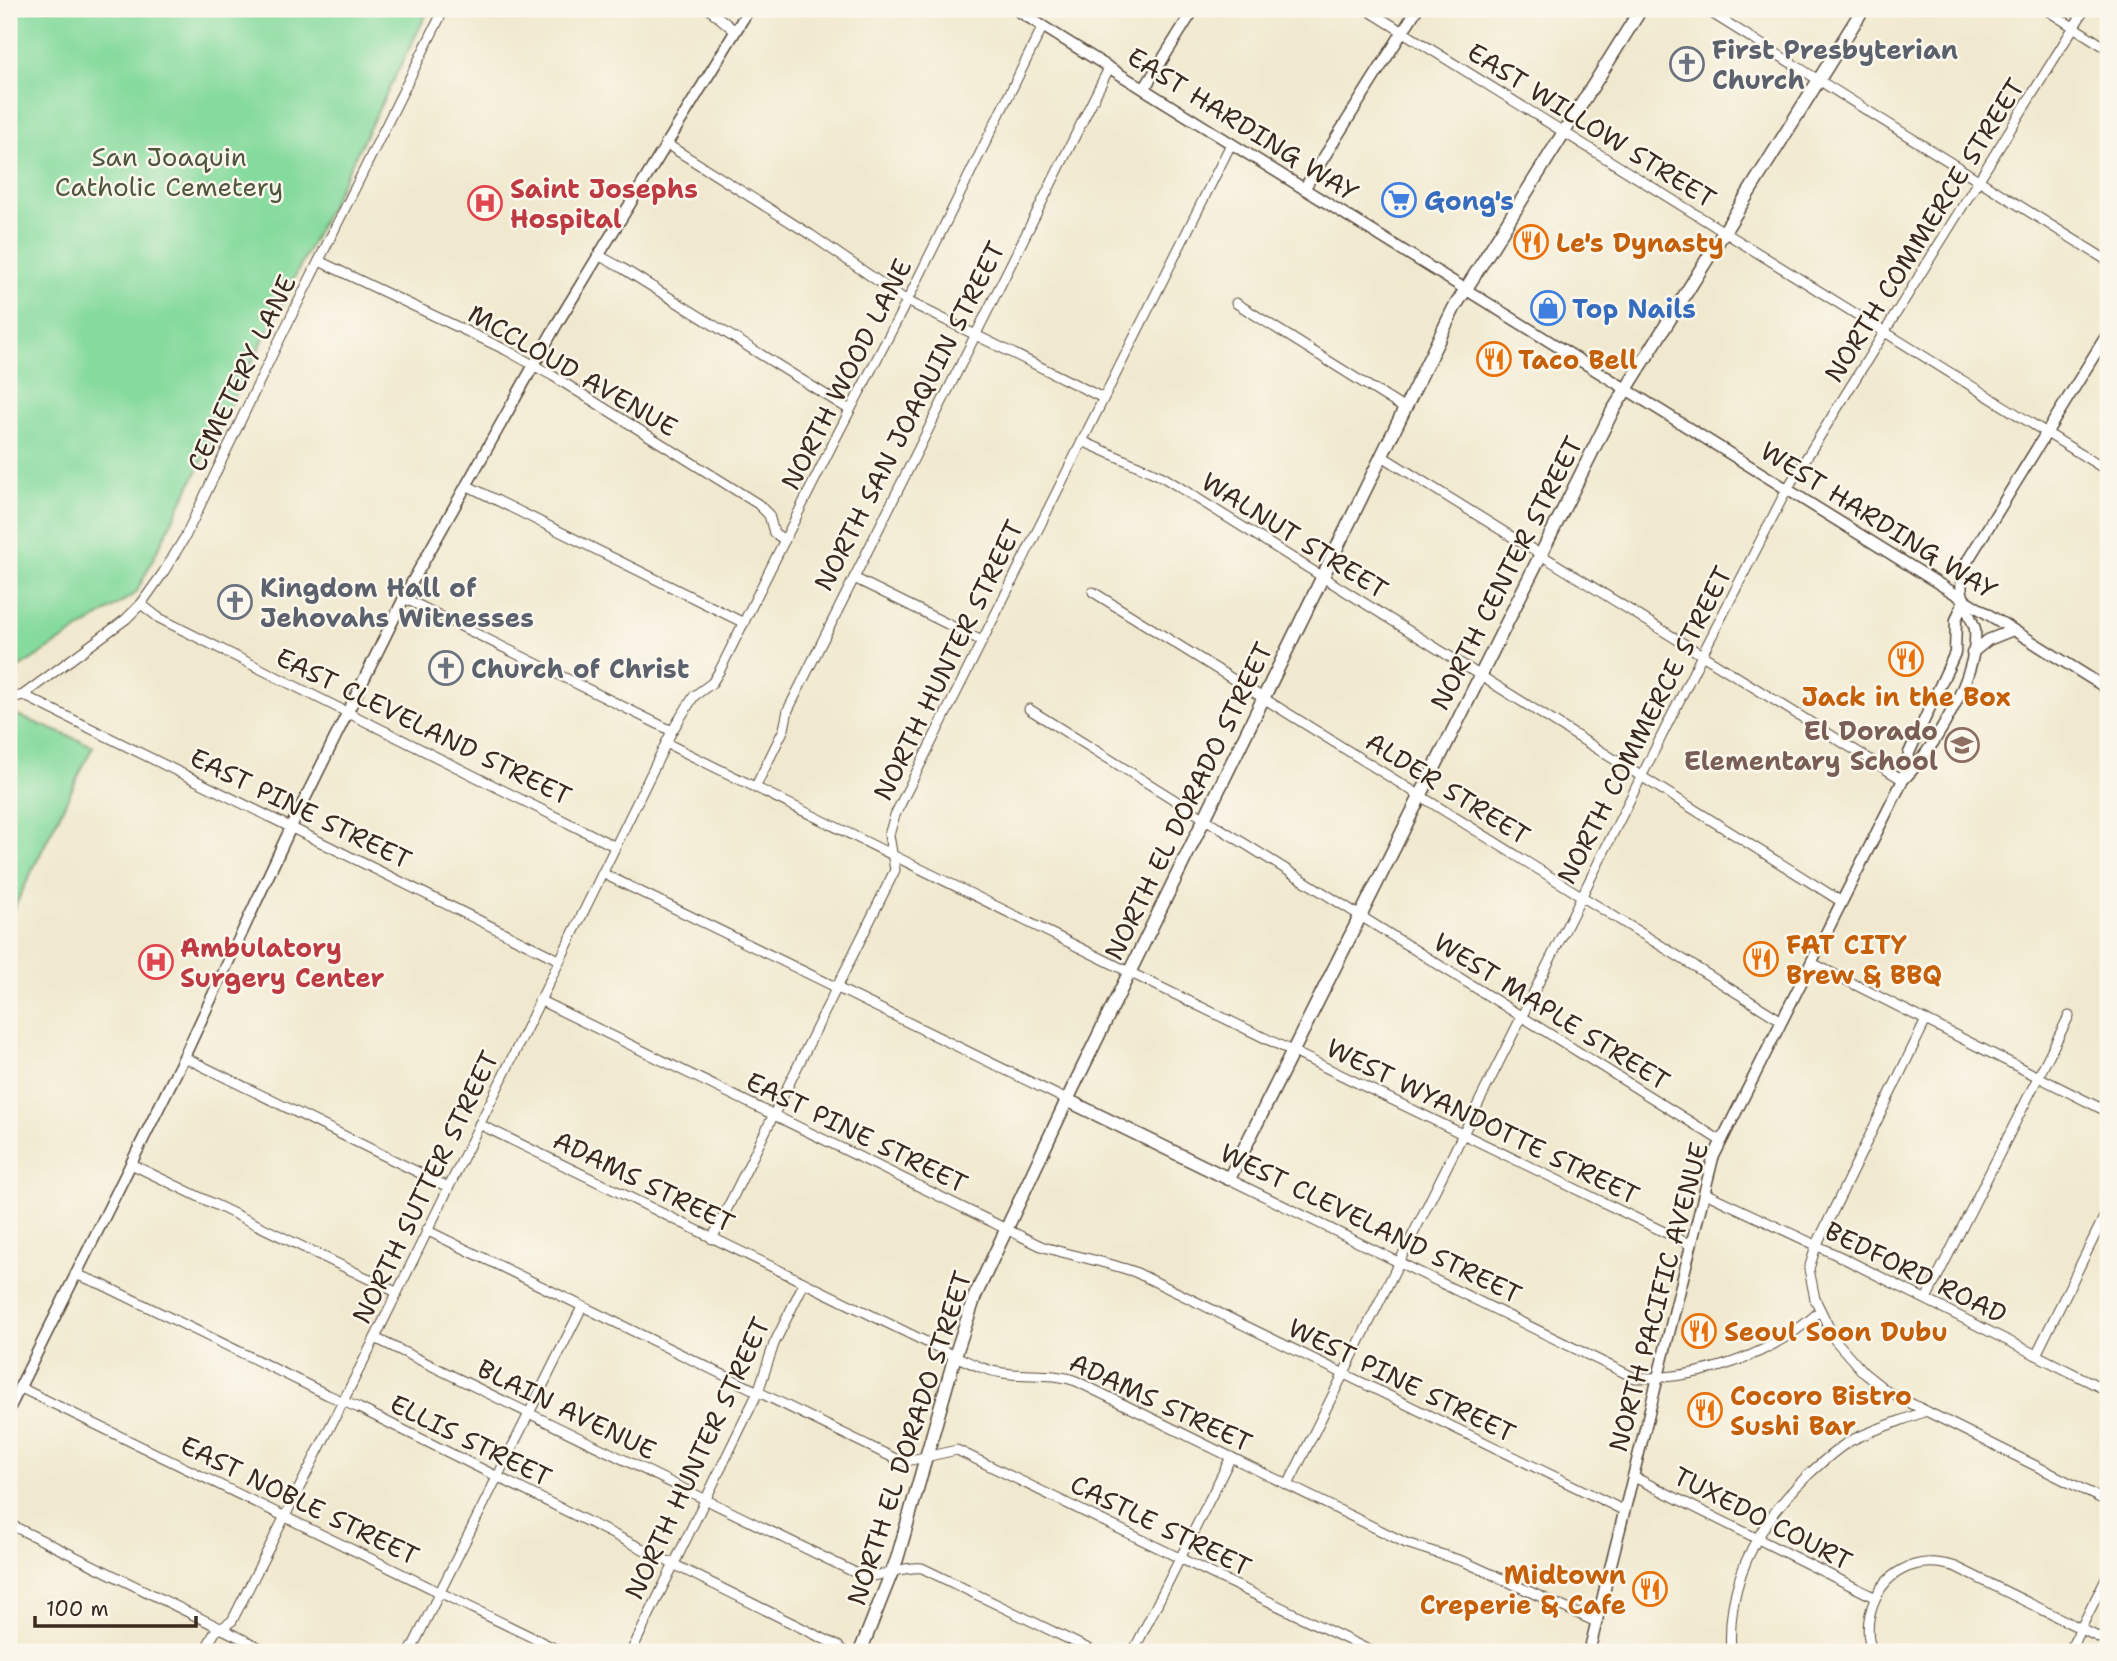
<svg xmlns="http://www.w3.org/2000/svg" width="2117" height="1661" viewBox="0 0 2117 1661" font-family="'Shantell Sans',sans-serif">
  <rect width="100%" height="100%" fill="#fbf7ec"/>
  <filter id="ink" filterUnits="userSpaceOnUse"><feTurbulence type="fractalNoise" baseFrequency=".0143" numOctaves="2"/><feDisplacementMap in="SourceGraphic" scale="14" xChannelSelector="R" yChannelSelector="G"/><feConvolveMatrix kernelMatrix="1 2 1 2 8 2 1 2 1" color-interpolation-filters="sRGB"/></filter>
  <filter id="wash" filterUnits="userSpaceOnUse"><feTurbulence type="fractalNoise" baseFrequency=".00686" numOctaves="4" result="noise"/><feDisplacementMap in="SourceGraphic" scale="28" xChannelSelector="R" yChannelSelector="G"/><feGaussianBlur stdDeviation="1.57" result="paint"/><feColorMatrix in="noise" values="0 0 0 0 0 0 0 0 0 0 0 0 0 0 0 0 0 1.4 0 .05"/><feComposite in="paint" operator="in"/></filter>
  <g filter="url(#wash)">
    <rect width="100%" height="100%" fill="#f1e9cf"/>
    <!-- green -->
    <g fill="#85da9d" stroke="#60825e" stroke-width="2">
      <path d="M 9,9 L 429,9 L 136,593 L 9,674 Z"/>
      <path d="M 9,712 L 93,746 L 9,918 Z"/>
    </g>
  </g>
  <g filter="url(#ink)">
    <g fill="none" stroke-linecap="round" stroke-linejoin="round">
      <!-- minor casing -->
      <g stroke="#564739" stroke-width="11">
        <g id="minor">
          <path d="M 709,9 L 735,31"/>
          <path d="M 1366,9 L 2108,471"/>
          <path d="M 1705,9 L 2108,261"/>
          <path d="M 2045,9 L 2108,49"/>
          <path d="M 665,143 L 811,235 L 907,301 L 1103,398"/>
          <path d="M 598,255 L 622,268 L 850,410"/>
          <path d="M 319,261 L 506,350 L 553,376 L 758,504 L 769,515 L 774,533 L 785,540"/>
          <path d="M 1236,303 L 1405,409"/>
          <path d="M 1082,441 L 1163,477 L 1842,902"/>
          <path d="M 1382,456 L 1903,780"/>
          <path d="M 466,485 L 744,623"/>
          <path d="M 854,578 L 982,641"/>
          <path d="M 1093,592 L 1782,1021"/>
          <path d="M 404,598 L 672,731"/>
          <path d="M 141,604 L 159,618 L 614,846"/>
          <path d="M 23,695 L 559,960"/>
          <path d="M 9,699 L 23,695 L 126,619 L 141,604 L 163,573 L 185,537 L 272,355 L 444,9"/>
          <path d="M 1029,709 L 1721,1141"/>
          <path d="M 666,743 L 1129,972 L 1691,1245"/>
          <path d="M 755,788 L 784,729 L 788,710 L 1109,68"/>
          <path d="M 602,873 L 1067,1100"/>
          <path d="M 1812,963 L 2108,1112"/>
          <path d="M 539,1000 L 1041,1246 C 1072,1256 1104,1261 1135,1272 L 1625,1511"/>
          <path d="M 1926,1020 L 1816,1246 L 1809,1269 L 1815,1299 L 1835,1340 L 1863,1372 L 1888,1392 L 2108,1502"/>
          <path d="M 184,1057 L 448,1187"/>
          <path d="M 479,1124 L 955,1356 C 971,1363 986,1371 1003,1373 C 1029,1377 1052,1372 1076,1381 L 1406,1543 L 1465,1562 L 1596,1622"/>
          <path d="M 131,1164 L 396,1292"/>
          <path d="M 1229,1179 L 1635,1378 C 1702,1379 1771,1356 1820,1311"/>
          <path d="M 1705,1193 L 1841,1257 L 2108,1391"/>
          <path d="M 426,1230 L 902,1462 L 957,1450 L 1373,1652"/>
          <path d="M 712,1239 L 895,870 L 889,835 L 895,815 L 1231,144"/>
          <path d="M 75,1274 L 101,1284 L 328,1395 L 359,1408 L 838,1646 L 844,1652"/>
          <path d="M 1926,1299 L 2069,1016"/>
          <path d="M 375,1338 L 862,1576 C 882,1578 901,1566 922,1568 L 1095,1652"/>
          <path d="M 2036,1355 L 2108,1209"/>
          <path d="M 19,1387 L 562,1652"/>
          <path d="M 1634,1477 L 1874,1597"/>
          <path d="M 1288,1485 L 1702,655 L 1787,489 L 2085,9"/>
          <path d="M 9,1524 L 269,1652"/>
          <path d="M 204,1652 L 215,1632 L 232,1621 L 375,1338 L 672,731 L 694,696 L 712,683 L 720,670 L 832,445 L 907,301 L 1043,26"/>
          <path d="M 410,1652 L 582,1307"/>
          <path d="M 631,1652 L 758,1392 L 774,1344 L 804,1283"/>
          <path d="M 1133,1652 L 1231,1457"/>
          <path d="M 1731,1652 C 1726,1581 1758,1523 1808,1475 C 1821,1463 1835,1450 1850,1441 C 1874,1429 1901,1421 1926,1411"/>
          <path d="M 1873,1652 C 1867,1639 1867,1627 1870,1614 C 1880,1572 1916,1554 1956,1567 L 2108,1642"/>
          <path d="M 2069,1652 L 2108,1574"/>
        </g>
      </g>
      <!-- tertiary casing -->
      <g stroke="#564739" stroke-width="13">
        <g id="tertiary">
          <path d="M 1015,9 L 2108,689"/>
          <path d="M 1144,89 L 1194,9"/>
          <path d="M 1304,189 L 1417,9"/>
          <path d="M 1972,653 L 1988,640 L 2013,630"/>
          <path d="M 1905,778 C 1935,747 1979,674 1975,629 C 1974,625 1971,619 1969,614 C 1962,596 1959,587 1963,568 L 2108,333"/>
          <path d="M 9,1409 L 184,1057 L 291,827 L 411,584 L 558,322 L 749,9"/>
          <path d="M 1589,1652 L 1713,1158 L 1903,780 L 1909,753 L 1955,653 L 1956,620 L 1964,600"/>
        </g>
      </g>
      <!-- secondary casing -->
      <g stroke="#564739" stroke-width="15">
        <g id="secondary">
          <path d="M 1067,1100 L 1229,1179 L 1612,412 L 1863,9"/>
          <path d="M 860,1652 L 897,1559 L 955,1356 L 975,1296 L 1067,1100 L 1454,308 L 1641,9"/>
        </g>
      </g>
      <!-- minor -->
      <use href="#minor" stroke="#fff" stroke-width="9"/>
      <!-- tertiary -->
      <use href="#tertiary" stroke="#fff" stroke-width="10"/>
      <!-- secondary -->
      <use href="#secondary" stroke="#fff" stroke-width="12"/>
    </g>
  </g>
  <!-- icons -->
  <defs>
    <g id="church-ring" transform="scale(1.75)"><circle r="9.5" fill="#fbf7ec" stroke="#6b7280" stroke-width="1.5"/><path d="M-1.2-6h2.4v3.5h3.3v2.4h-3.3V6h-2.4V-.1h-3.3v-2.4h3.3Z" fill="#6b7280"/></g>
    <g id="supermarket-ring" transform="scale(1.75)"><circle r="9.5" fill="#fbf7ec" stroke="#3f7fe0" stroke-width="1.5"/><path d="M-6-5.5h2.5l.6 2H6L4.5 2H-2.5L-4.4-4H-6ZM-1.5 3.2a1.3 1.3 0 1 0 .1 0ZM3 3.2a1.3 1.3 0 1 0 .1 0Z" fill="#3f7fe0"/></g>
    <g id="hospital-ring" transform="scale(1.75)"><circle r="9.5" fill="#fbf7ec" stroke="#e0444e" stroke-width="1.5"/><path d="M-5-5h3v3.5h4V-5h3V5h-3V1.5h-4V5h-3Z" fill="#e0444e"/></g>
    <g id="restaurant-ring" transform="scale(1.75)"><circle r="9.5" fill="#fbf7ec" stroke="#e8710a" stroke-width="1.5"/><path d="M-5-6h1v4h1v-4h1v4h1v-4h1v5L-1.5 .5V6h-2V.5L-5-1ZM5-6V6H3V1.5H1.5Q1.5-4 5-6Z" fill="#e8710a"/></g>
    <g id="shop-ring" transform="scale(1.75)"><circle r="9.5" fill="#fbf7ec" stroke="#3f7fe0" stroke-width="1.5"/><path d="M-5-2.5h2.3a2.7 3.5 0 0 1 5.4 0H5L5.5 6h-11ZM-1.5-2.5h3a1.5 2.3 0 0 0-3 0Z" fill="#3f7fe0"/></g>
    <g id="school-ring" transform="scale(1.75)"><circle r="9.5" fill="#fbf7ec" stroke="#8d6e63" stroke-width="1.5"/><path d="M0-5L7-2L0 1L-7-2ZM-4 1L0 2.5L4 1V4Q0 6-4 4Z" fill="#8d6e63"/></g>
  </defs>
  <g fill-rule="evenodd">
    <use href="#church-ring" x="1687" y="64"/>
    <use href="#supermarket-ring" x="1399" y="200"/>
    <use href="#hospital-ring" x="485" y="203"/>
    <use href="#restaurant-ring" x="1531" y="242"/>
    <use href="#shop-ring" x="1548" y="308"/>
    <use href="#restaurant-ring" x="1494" y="359"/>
    <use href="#church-ring" x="235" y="602"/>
    <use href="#restaurant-ring" x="1906" y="659"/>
    <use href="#church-ring" x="446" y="668"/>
    <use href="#school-ring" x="1962" y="745"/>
    <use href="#restaurant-ring" x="1761" y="959"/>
    <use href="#hospital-ring" x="156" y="962"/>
    <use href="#restaurant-ring" x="1699" y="1331"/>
    <use href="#restaurant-ring" x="1705" y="1410"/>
    <use href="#restaurant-ring" x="1650" y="1589"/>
  </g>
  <g text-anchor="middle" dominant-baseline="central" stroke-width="5" stroke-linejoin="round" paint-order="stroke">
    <!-- worship labels -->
    <g font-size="26" font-weight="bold" fill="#5b616d" stroke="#fbf7ec" text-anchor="start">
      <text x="1712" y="49">First Presbyterian<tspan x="1712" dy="30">Church</tspan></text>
      <text x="260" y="587">Kingdom Hall of<tspan x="260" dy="30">Jehovahs Witnesses</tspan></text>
      <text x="471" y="668">Church of Christ</text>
    </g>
    <!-- street labels -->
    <g font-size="26" fill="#3b2a1e" stroke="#fbf7ec">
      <text transform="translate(1243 124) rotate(32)">EAST HARDING WAY</text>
      <text transform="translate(1592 125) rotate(32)">EAST WILLOW STREET</text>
      <text transform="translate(1924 230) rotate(-58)">NORTH COMMERCE STREET</text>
      <text transform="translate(573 370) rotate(30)">MCCLOUD AVENUE</text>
      <text transform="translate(241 373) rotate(-64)">CEMETERY LANE</text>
      <text transform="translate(846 374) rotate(-63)">NORTH WOOD LANE</text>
      <text transform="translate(909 416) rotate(-63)">NORTH SAN JOAQUIN STREET</text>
      <text transform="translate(1879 520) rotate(32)">WEST HARDING WAY</text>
      <text transform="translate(1295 535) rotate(32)">WALNUT STREET</text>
      <text transform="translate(1506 573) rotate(-63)">NORTH CENTER STREET</text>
      <text transform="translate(948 660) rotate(-64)">NORTH HUNTER STREET</text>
      <text transform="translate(1644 725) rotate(-63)">NORTH COMMERCE STREET</text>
      <text transform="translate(424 726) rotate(26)">EAST CLEVELAND STREET</text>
      <text transform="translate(1448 788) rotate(32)">ALDER STREET</text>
      <text transform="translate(1188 801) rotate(-64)">NORTH EL DORADO STREET</text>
      <text transform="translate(301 808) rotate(26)">EAST PINE STREET</text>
      <text transform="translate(1552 1011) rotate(32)">WEST MAPLE STREET</text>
      <text transform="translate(1483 1121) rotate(26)">WEST WYANDOTTE STREET</text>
      <text transform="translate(857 1132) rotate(26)">EAST PINE STREET</text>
      <text transform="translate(644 1181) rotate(26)">ADAMS STREET</text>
      <text transform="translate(425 1187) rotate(-64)">NORTH SUTTER STREET</text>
      <text transform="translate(1371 1223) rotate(26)">WEST CLEVELAND STREET</text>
      <text transform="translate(1916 1272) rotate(26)">BEDFORD ROAD</text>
      <text transform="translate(1658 1297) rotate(-75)">NORTH PACIFIC AVENUE</text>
      <text transform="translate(1402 1380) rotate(26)">WEST PINE STREET</text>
      <text transform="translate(1161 1402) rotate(25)">ADAMS STREET</text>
      <text transform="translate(567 1409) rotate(26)">BLAIN AVENUE</text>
      <text transform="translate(909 1438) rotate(-72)">NORTH EL DORADO STREET</text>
      <text transform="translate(471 1440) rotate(26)">ELLIS STREET</text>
      <text transform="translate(697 1458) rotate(-65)">NORTH HUNTER STREET</text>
      <text transform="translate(300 1500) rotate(26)">EAST NOBLE STREET</text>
      <text transform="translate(1763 1518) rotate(27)">TUXEDO COURT</text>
      <text transform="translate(1161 1525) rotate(26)">CASTLE STREET</text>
    </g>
    <!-- park labels -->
    <g font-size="26" fill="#4e563e" stroke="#fbf7ec">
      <text x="169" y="156">San Joaquin<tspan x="169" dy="30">Catholic Cemetery</tspan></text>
    </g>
    <!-- health labels -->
    <g font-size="26" font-weight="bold" fill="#be3a42" stroke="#fbf7ec" text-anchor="start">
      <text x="510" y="188">Saint Josephs<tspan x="510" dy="30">Hospital</tspan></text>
      <text x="180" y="947">Ambulatory<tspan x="180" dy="30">Surgery Center</tspan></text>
    </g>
    <!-- shop labels -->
    <g font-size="26" font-weight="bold" fill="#366cbe" stroke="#fbf7ec" text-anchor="start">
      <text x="1424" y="200">Gong's</text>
      <text x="1572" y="308">Top Nails</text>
    </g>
    <!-- food labels -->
    <g font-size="26" font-weight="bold" fill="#c56008" stroke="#fbf7ec" text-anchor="start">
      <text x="1556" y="242">Le's Dynasty</text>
      <text x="1518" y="359">Taco Bell</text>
      <text x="1906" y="696" text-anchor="middle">Jack in the Box</text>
      <text x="1786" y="944">FAT CITY<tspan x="1786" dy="30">Brew &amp; BBQ</tspan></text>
      <text x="1724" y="1331">Seoul Soon Dubu</text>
      <text x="1730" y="1395">Cocoro Bistro<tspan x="1730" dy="30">Sushi Bar</tspan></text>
      <text x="1626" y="1574" text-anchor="end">Midtown<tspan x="1626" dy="30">Creperie &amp; Cafe</tspan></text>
    </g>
    <!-- education labels -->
    <g font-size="26" font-weight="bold" fill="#785e54" stroke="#fbf7ec" text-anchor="end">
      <text x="1938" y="730">El Dorado<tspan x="1938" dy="30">Elementary School</tspan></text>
    </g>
  </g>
  <!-- margin -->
  <rect width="2117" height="1661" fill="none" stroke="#fbf7ec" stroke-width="35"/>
  <!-- scale -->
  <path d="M35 1616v10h161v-10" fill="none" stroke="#3b2a1e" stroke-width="3.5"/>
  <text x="46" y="1616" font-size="21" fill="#3b2a1e" stroke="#fbf7ec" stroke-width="5" paint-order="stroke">100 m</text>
</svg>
